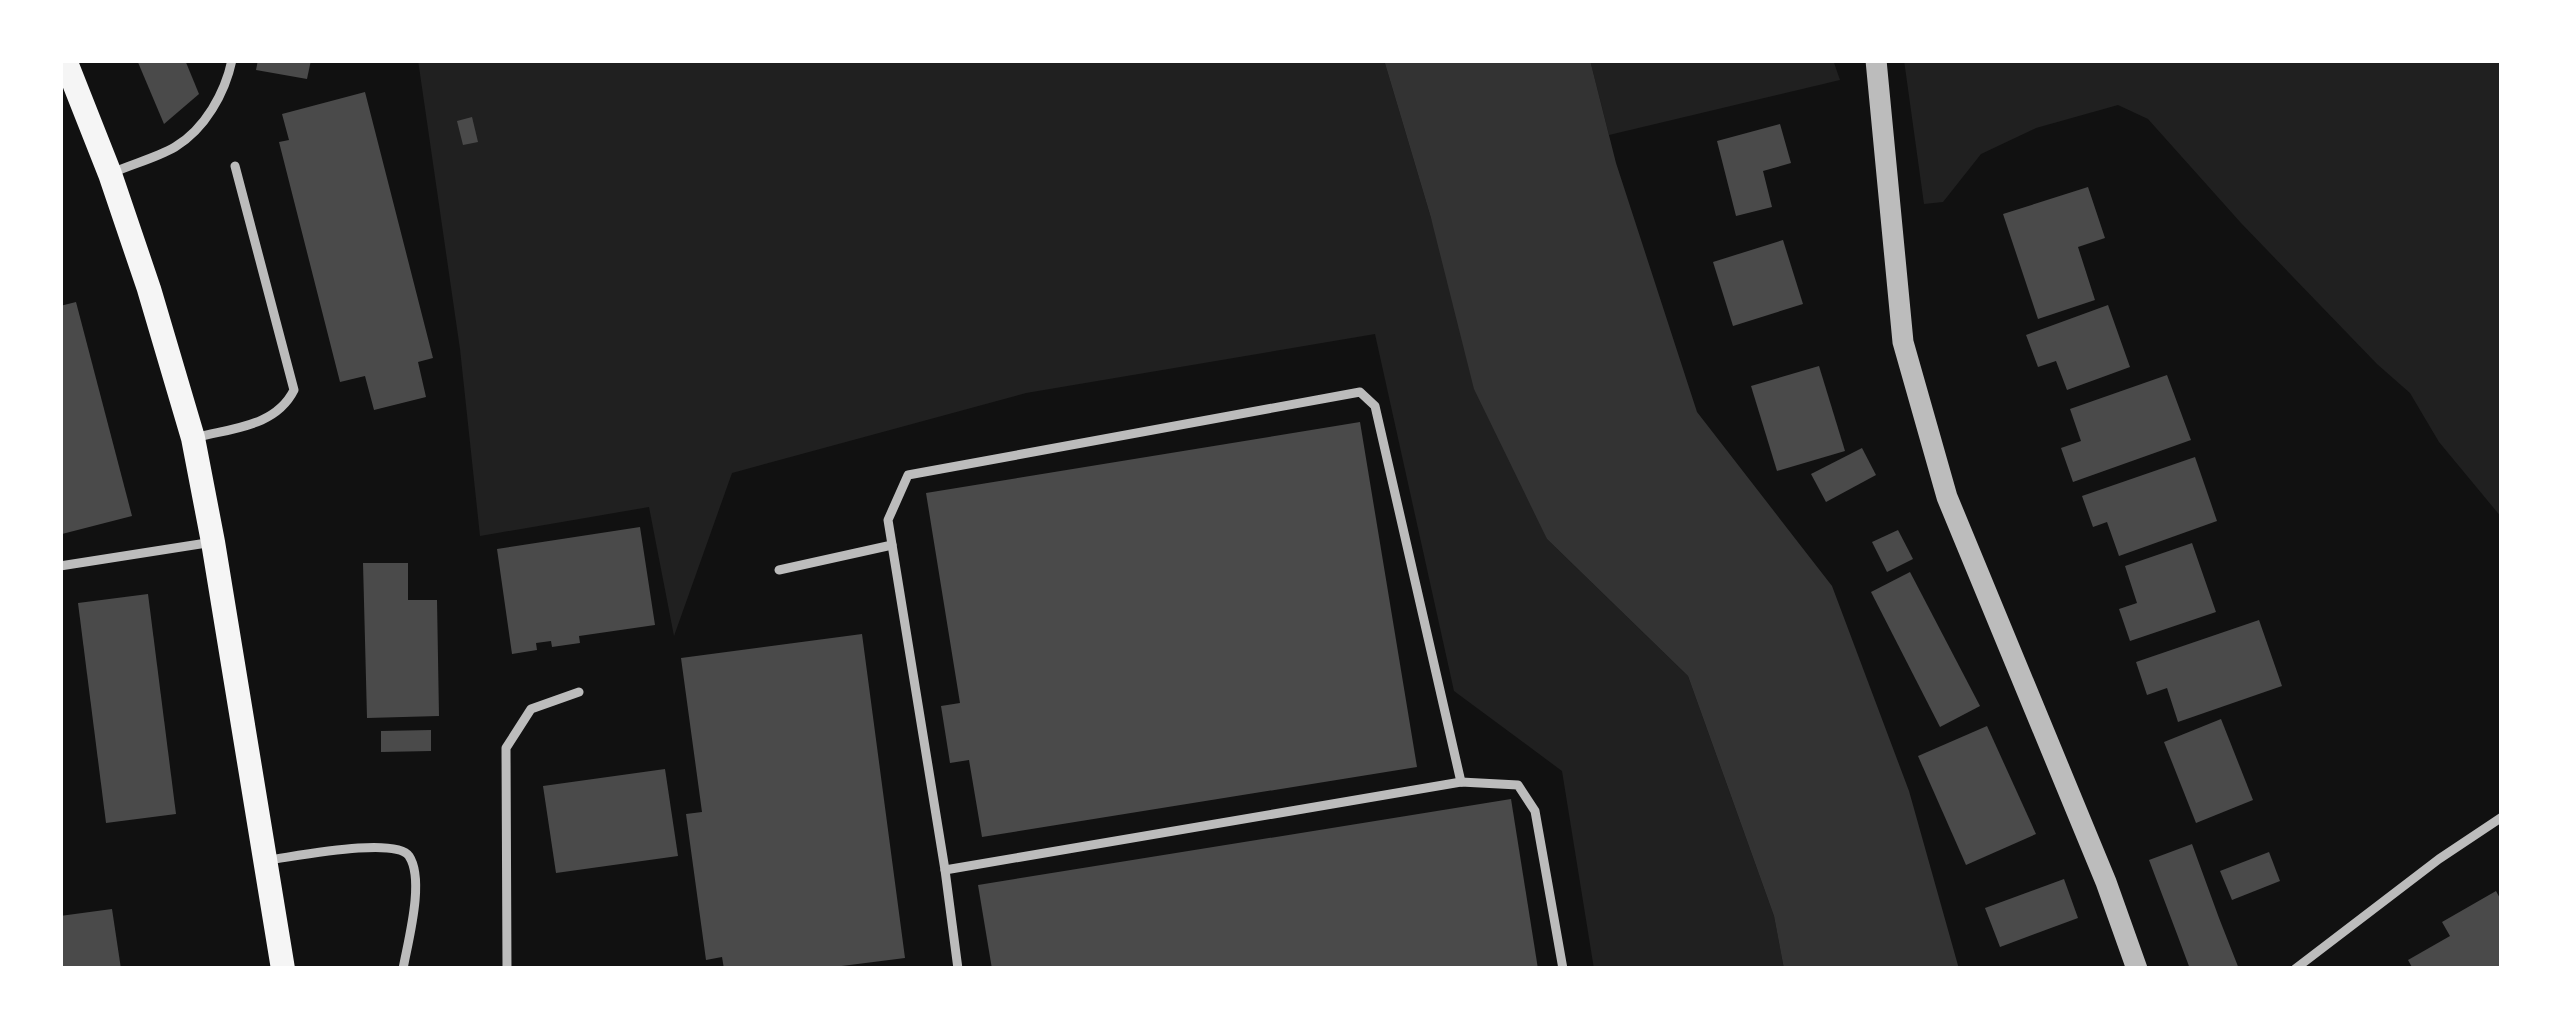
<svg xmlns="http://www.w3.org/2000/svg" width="2562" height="1029" viewBox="0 0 2562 1029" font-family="'DM Sans',sans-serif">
  <rect width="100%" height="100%" fill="#111"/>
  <!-- green -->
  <g fill="#202020">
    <path d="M 418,60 L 1384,60 L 1431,218 L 1547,539 L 1688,676 L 1774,916 L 1784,969 L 1594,969 L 1562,771 L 1454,691 L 1375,334 L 1026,393 L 732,473 L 674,636 L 649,507 L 480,536 L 460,349 Z"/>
    <path d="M 1590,60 L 1833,60 L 1840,80 L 1609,135 Z"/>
    <path d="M 1904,60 L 2502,60 L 2502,518 L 2439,442 L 2410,393 L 2377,364 L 2241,223 L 2148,119 L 2118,105 L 2036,128 L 1981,154 L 1943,202 L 1924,204 Z"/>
  </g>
  <!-- water -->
  <path fill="#333" d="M 1384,60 L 1590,60 L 1616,163 L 1697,412 L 1832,586 L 1909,791 L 1959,969 L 1784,969 L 1774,916 L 1688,676 L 1547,539 L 1474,389 L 1431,218 Z"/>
  <!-- building -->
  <g fill="#4a4a4a">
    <path d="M 137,60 L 185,60 L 199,94 L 164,124 Z"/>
    <path d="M 258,60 L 311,60 L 307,79 L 256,70 Z"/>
    <path d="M 365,92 L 433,358 L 418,362 L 426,397 L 374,410 L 365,376 L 340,382 L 279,142 L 289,140 L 282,114 Z"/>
    <path d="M 472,117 L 478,142 L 463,145 L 457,121 Z"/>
    <path d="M 1780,124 L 1791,163 L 1763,171 L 1772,207 L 1736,216 L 1717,141 Z"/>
    <path d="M 2088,187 L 2105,238 L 2078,247 L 2095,300 L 2038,319 L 2003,214 Z"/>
    <path d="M 1783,240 L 1803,304 L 1733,326 L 1713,262 Z"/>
    <path d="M 76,302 L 132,516 L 62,534 L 60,306 Z"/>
    <path d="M 2108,305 L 2130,367 L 2067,390 L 2056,361 L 2038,367 L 2026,335 Z"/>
    <path d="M 1819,366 L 1845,451 L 1777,471 L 1751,386 Z"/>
    <path d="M 2167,375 L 2191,440 L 2073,482 L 2061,448 L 2081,441 L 2070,409 Z"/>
    <path d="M 1360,422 L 1417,767 L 982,837 L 969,760 L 950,763 L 941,706 L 960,703 L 926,493 Z"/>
    <path d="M 1862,448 L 1876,475 L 1826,502 L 1811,474 Z"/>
    <path d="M 2195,457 L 2217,521 L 2119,556 L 2107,522 L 2093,527 L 2082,496 Z"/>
    <path d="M 640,527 L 655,625 L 579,636 L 580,643 L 552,647 L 551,641 L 536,643 L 537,650 L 512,654 L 497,549 Z"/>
    <path d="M 1898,530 L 1913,559 L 1887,572 L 1872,542 Z"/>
    <path d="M 2192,543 L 2216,612 L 2130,641 L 2119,609 L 2137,603 L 2125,566 Z"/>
    <path d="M 363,563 L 408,563 L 408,600 L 437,600 L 439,716 L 367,718 Z"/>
    <path d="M 1910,572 L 1980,706 L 1940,727 L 1871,592 Z"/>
    <path d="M 148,594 L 176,814 L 106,823 L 78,603 Z"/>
    <path d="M 2259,620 L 2282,686 L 2178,722 L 2167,688 L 2147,695 L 2136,662 Z"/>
    <path d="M 862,634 L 905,958 L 818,969 L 724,969 L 722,957 L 706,960 L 686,814 L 702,812 L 681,658 Z"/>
    <path d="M 2221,719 L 2253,800 L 2196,823 L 2164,742 Z"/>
    <path d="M 1987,726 L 2036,834 L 1966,865 L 1918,756 Z"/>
    <path d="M 431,730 L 431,751 L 381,752 L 381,731 Z"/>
    <path d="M 665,769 L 678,856 L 556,873 L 543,786 Z"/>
    <path d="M 1511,799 L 1538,969 L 992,969 L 978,885 Z"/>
    <path d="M 2192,844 L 2219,918 L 2239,969 L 2190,969 L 2177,934 L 2149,860 Z"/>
    <path d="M 2269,852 L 2280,881 L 2232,900 L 2220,871 Z"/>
    <path d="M 2064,879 L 2078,918 L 2000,947 L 1985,908 Z"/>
    <path d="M 2496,891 L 2502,902 L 2502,969 L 2413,969 L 2408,960 L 2450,936 L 2442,922 Z"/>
    <path d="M 112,909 L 121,969 L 60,969 L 60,916 Z"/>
  </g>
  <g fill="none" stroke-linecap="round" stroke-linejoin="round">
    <!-- service -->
    <g stroke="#bcbcbc" stroke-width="9">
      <path d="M 112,173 C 132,164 156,158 175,147 C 205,129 225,93 232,60"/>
      <path d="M 198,437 C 234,428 276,426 294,390 L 235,166"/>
      <path d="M 60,566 L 213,542"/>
      <path d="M 779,570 L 892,545"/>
      <path d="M 268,860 C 293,857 395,836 409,856 C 425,880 408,941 403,969"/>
      <path d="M 945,870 L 1461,782 L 1518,785 L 1535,811 L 1563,969"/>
      <path d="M 507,969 L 506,748 L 531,709 L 579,692"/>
      <path d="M 958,969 L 945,870 L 888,520 L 908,475 L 1360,392 L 1375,406 L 1461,782"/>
      <path d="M 2295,969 L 2439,859 L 2502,817"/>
    </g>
    <!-- tertiary -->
    <path stroke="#bcbcbc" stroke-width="21" d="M 1876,60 L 1903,342 L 1947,497 L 2106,882 L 2137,969"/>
    <!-- secondary -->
    <path stroke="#f5f5f5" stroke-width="24" d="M 65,60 L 110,174 L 149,289 L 193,438 L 213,542 L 283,969"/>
  </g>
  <!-- border -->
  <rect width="2562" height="1029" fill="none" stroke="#ffffff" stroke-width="126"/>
</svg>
